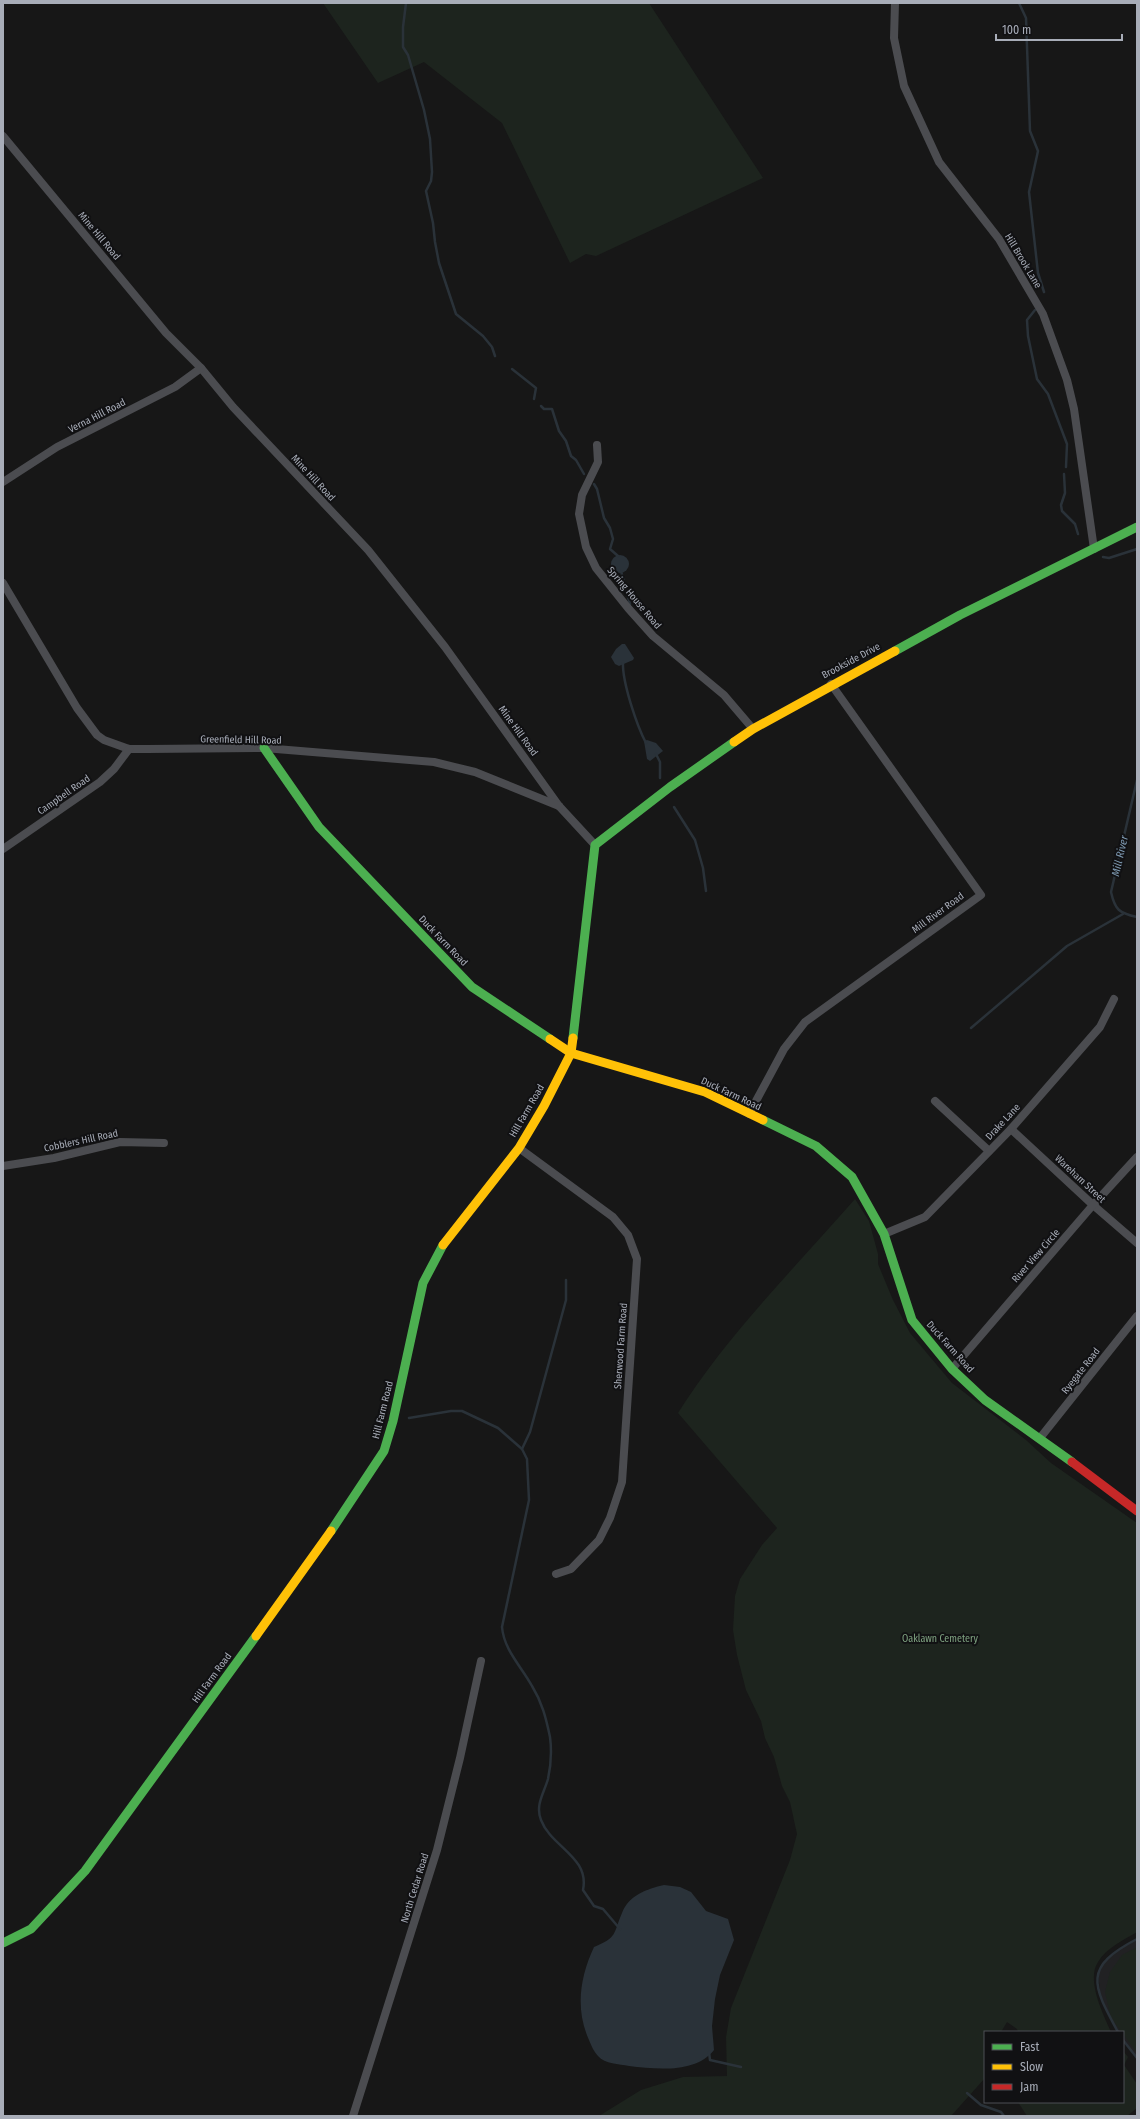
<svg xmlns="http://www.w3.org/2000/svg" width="1140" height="2119" viewBox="0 0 1140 2119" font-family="'Fira Sans Condensed',sans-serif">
  <rect width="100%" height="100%" fill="#171717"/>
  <!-- built -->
  <path fill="#212123" d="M 1137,1940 L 1137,2057 L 1123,2039 L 1123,2032 L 1119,2032 L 1106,2008 L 1100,1992 L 1098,1973 L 1103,1962 L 1116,1951 Z"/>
  <!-- green -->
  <g fill="#1d241e">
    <path d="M 323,3 L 649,3 L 763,178 L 596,256 L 586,254 L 570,263 L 502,123 L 424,62 L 378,83 Z"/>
    <path d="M 855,1199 L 869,1221 L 878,1254 L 878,1264 L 893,1300 L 910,1333 L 952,1383 L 1026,1440 L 1051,1463 L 1137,1523 L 1137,1932 C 1124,1940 1106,1948 1098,1962 C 1086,1980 1103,2014 1111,2032 L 1018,2032 L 1017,2029 L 1007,2022 L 1001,2032 L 985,2032 L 985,2078 L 951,2116 L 599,2116 L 641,2090 L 683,2077 L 727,2076 L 726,2037 L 731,2008 L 790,1860 L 797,1834 L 790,1802 L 782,1786 L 774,1757 L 765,1738 L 761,1721 L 746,1690 L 737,1655 L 733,1630 L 735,1596 L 740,1579 L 762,1545 L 777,1528 L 678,1413 C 727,1335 794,1269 855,1199 Z"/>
    <path d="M 1137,1947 L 1137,2053 L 1111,2018 L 1105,1992 L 1110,1972 L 1122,1955 Z"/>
    <path d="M 1123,2051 L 1128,2057 L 1124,2065 L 1137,2084 L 1137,2108 L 1127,2116 L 1027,2116 L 1018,2102 L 1123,2102 Z"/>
  </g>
  <!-- water -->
  <g fill="#2a3239">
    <circle cx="620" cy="564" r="9"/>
    <path d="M 622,644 L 625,644 L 634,658 L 633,660 L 619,666 L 615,664 L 611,657 L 616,649 Z"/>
    <path d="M 647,740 L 656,743 L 663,751 L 650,761 L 647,759 L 644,741 Z"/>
    <path d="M 664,1885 L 680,1887 L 691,1892 L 706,1911 L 728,1919 L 734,1940 L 720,1975 L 715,1999 L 712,2026 L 714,2050 C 695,2074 656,2069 629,2066 C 619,2064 605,2064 598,2056 C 594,2052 591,2045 589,2040 C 575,2009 580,1977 594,1947 C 618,1937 613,1934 622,1913 C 629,1895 647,1889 664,1885 Z"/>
  </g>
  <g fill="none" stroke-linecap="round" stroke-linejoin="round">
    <!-- stream -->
    <g stroke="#2a3239" stroke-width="2.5">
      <path d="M 406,3 L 403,27 L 403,47 L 408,55 L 424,110 L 430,139 L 432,172 L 431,181 L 426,191 L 433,223 L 435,242 L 439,263 L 456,314 L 483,336 L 492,347 L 495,356"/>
      <path d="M 1019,3 L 1026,18 L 1030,131 L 1038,151 L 1029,192 L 1038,273 L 1044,292"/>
      <path d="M 1035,310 L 1027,320 L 1028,336 L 1037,379 L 1048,394 L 1067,444 L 1066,467"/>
      <path d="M 512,369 L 536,388 L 534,399"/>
      <path d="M 541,406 L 544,409 L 552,409 L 559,431 L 566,441 L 571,456 L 576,460 L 584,474"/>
      <path d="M 1064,474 L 1065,493 L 1061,505 L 1062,511 L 1075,524 L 1078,534"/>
      <path d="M 594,484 L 597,489 L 604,518 L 610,528 L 613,539 L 610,549 L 618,556"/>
      <path d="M 1103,557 L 1109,558 L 1137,549"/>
      <path d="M 621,571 L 630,604"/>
      <path d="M 623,662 C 622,682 637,726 646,743"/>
      <path d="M 656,754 L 660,762 L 660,778"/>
      <path d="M 1137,780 L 1111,892 C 1115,910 1119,913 1137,917"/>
      <path d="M 674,807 L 695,840 L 703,868 L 706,891"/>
      <path d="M 971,1028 L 1067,946 L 1123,914"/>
      <path d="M 409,1418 L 451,1411 L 462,1411 L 498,1428 L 522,1449 L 527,1459 L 529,1500 L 502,1627 C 504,1650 521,1666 532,1686 C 542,1702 546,1718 550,1737 C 552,1752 551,1765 548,1779 C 544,1793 535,1805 541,1820 C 551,1847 590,1857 583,1890 L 594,1906 L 603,1909 L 620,1929"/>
      <path d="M 522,1449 L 530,1432 L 566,1300 L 566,1280"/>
      <path d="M 1118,2032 C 1092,1984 1083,1967 1137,1939"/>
      <path d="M 1123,2040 L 1137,2058"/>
      <path d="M 709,2052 L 710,2060 L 741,2067"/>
      <path d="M 967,2093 L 981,2105 L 1001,2112 L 1004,2116"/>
    </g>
    <!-- street -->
    <g stroke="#4b4c50" stroke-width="8">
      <path d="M 895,3 L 894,38 L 904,86 L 939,162 L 999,239 L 1043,314 L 1067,380 L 1074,409 L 1094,549"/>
      <path d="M 3,136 L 166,333 L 201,368 L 233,407 L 368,550 L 445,647 L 559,806 L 595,845"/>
      <path d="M 597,445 L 598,462 L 582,495 L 579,514 L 586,547 L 596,568 L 628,608 L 653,636 L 724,695 L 753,729"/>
      <path d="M 3,482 L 57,447 L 175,387 L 201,368"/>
      <path d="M 3,583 L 77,708 L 97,735 L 104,740 L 129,749 L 147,749 L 264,748 L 434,762 L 475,772 L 559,806"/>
      <path d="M 3,849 L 100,782 L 114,769 L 129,749"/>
      <path d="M 935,1101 L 989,1151"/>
      <path d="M 749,1114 L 784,1049 L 805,1022 L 981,895 L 831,684"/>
      <path d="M 1011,1129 L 1093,1205 L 1137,1243"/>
      <path d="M 519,1148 L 613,1217 L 628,1235 L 637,1259 L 622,1482 L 610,1518 L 599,1540 L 571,1569 L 556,1574"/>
      <path d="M 3,1166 L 54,1158 L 120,1142 L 164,1143"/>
      <path d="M 884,1234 L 925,1217 L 1011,1129 L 1100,1027 L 1114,999"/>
      <path d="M 952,1369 L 1093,1205 L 1137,1157"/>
      <path d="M 1040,1438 L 1137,1316"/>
      <path d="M 353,2116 L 437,1850 L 460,1758 L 481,1661"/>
    </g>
    <!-- fast -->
    <g stroke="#4caf50" stroke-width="9">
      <path d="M 895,651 L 960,615 L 1137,527"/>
      <path d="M 264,748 L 319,827 L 472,987 L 550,1039"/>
      <path d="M 573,1038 L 595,845 L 670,787 L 734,742"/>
      <path d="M 763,1120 L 816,1146 L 852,1177 L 884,1234 L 912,1320 L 952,1369 L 985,1400 L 1072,1462"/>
      <path d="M 331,1531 L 384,1451 L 393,1421 L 423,1283 L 443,1245"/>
      <path d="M 3,1943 L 31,1929 L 85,1871 L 256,1636"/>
    </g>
    <!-- slow -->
    <g stroke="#ffc107" stroke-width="9">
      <path d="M 734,742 L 753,729 L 895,651"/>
      <path d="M 550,1039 L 571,1053 L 705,1092 L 763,1120"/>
      <path d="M 443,1245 L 519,1148 L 544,1106 L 571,1053 L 573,1038"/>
      <path d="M 256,1636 L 331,1531"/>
    </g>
    <!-- jam -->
    <path stroke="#c62828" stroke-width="9" d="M 1072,1462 L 1137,1511"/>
  </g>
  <g text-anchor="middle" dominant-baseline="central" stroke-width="4" stroke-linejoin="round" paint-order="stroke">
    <!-- street labels -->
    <g font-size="10" fill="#a8adb8" stroke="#111113">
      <text transform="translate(99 236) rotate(50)">Mine Hill Road</text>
      <text transform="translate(1023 261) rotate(59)">Hill Brook Lane</text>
      <text transform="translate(97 416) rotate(-27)">Verna Hill Road</text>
      <text transform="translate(313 478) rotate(47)">Mine Hill Road</text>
      <text transform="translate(634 598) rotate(50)">Spring House Road</text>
      <text transform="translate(851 661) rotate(-28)">Brookside Drive</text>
      <text transform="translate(518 731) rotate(54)">Mine Hill Road</text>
      <text transform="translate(241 740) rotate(1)">Greenfield Hill Road</text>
      <text transform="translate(64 795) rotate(-35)">Campbell Road</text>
      <text transform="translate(938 913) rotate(-36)">Mill River Road</text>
      <text transform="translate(443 941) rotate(46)">Duck Farm Road</text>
      <text transform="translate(731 1094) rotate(25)">Duck Farm Road</text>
      <text transform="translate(527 1111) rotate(-60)">Hill Farm Road</text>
      <text transform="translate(1003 1122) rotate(-47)">Drake Lane</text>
      <text transform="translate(81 1141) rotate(-12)">Cobblers Hill Road</text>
      <text transform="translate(1080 1179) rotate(43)">Wareham Street</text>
      <text transform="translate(1036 1256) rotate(-49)">River View Circle</text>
      <text transform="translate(621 1346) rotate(-86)">Sherwood Farm Road</text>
      <text transform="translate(950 1347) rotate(48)">Duck Farm Road</text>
      <text transform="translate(1081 1371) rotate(-52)">Ryegate Road</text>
      <text transform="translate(383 1410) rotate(-76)">Hill Farm Road</text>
      <text transform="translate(212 1678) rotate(-54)">Hill Farm Road</text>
      <text transform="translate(415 1888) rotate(-73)">North Cedar Road</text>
    </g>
    <!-- park labels -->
    <g font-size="10" fill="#7fa381" stroke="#111113">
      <text x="940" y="1639">Oaklawn Cemetery</text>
    </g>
    <!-- water labels -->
    <g font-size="11" font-style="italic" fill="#7f9bb3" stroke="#111113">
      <text transform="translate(1120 856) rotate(-77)">Mill River</text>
    </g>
  </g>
  <!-- border -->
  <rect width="1140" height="2119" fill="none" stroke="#a8adb8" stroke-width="8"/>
  <!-- legend -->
  <rect x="984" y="2031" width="140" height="72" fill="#111113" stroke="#4d4f55"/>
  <rect x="992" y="2044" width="20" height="6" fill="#4caf50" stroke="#4d4f55"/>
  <text x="1020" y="2051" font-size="12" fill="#a8adb8">Fast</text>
  <rect x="992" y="2064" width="20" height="6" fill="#ffc107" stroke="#4d4f55"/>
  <text x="1020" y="2071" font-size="12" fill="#a8adb8">Slow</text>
  <rect x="992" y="2084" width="20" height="6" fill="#c62828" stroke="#4d4f55"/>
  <text x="1020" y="2091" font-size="12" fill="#a8adb8">Jam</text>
  <!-- scale -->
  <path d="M996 34v6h126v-6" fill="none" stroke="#a8adb8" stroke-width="2"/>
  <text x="1002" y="34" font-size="12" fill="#a8adb8" stroke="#111113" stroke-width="3" paint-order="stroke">100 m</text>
</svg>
